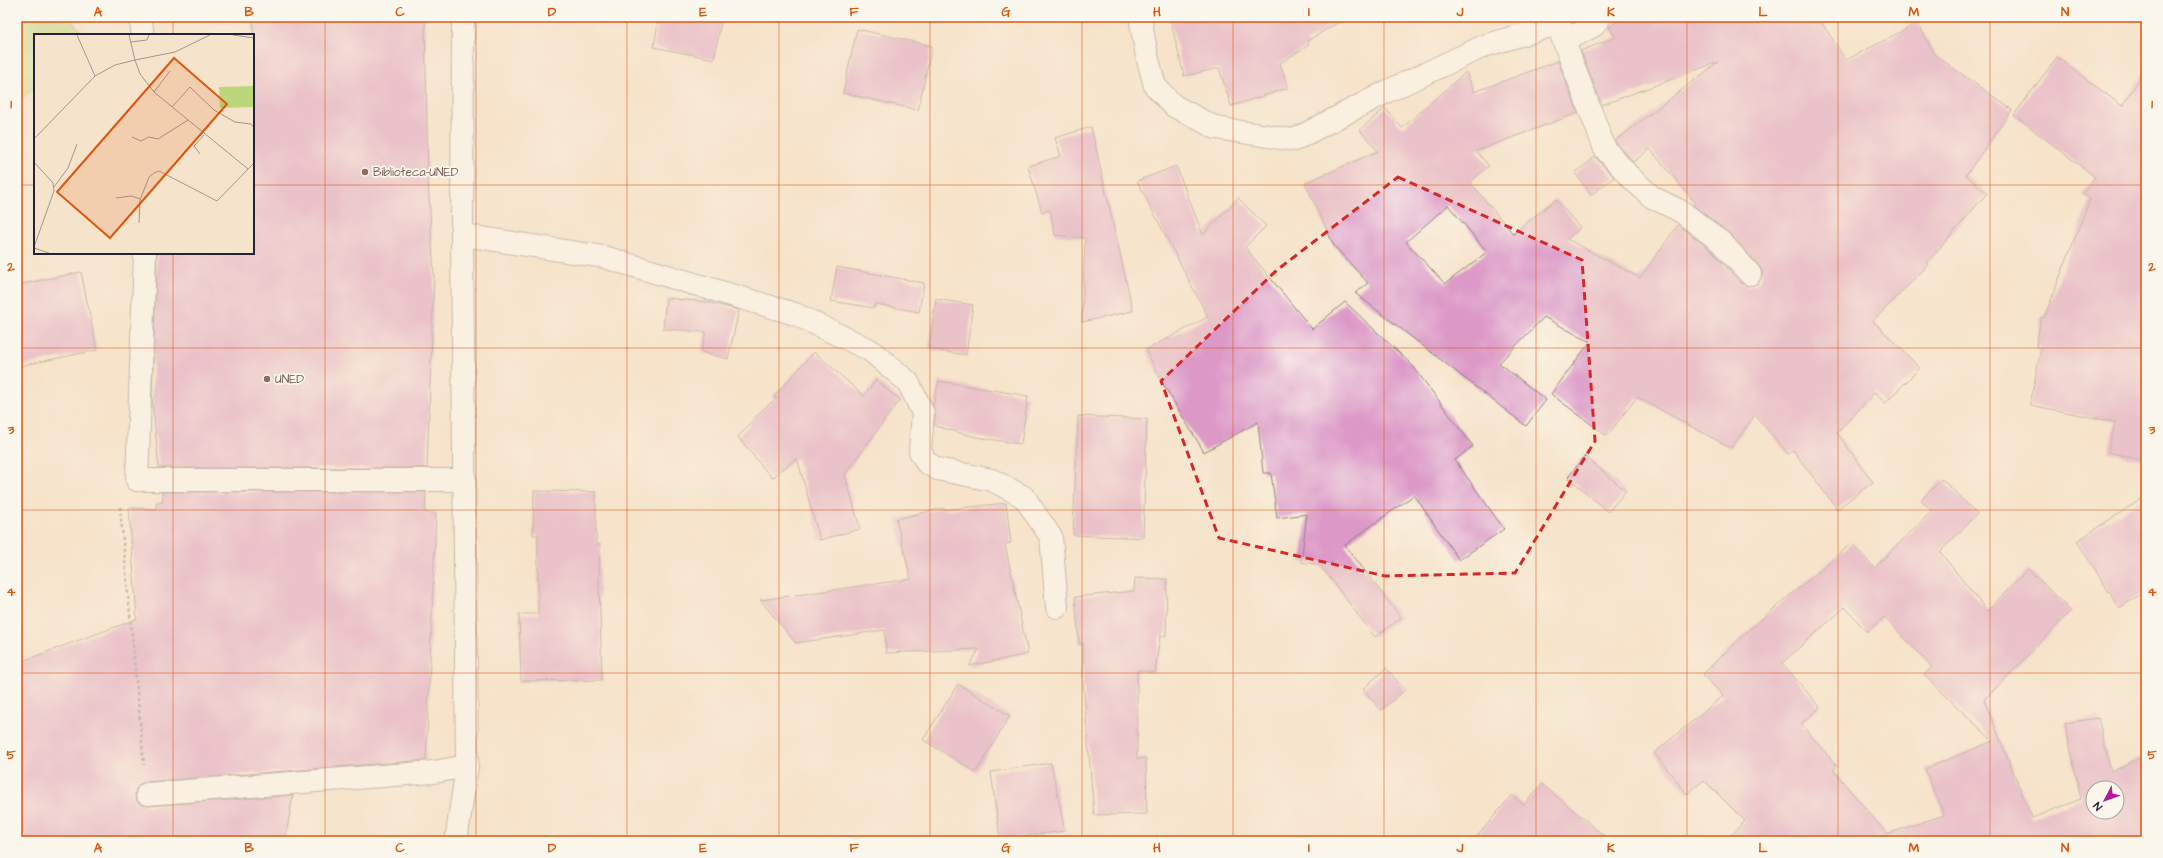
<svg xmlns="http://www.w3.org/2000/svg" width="2163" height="858" viewBox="0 0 2163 858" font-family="'Architects Daughter',sans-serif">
  <rect width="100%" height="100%" fill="#fbf7ec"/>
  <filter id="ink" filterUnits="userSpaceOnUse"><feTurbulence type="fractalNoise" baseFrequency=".025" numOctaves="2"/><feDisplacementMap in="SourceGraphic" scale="8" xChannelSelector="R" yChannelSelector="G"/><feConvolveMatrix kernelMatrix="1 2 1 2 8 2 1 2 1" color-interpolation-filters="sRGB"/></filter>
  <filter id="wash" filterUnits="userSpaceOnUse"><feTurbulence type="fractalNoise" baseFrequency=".012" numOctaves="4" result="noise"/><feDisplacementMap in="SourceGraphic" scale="16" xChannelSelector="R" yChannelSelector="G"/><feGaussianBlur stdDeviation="0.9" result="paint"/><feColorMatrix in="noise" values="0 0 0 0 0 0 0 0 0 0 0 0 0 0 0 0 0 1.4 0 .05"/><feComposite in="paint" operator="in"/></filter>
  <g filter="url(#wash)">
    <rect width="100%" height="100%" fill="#f6e3cb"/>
    <!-- green -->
    <path fill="#bcd67b" stroke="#6f7c5b" d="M 17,17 L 68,17 L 85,35 L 35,35 L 35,86 L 17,103 Z"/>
    <g id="blocks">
      <!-- building -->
      <g fill="#dc99c7" fill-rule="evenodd">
        <path d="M 253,17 L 425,17 L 428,180 L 434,276 L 427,468 L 159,468 L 152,397 L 157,253 L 253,253 Z"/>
        <path d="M 659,17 L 722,17 L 714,59 L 654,47 Z"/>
        <path d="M 1191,17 L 1347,17 L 1307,41 L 1309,45 L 1280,63 L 1288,88 L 1231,106 L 1219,68 L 1184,76 L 1171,22 Z"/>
        <path d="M 1624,17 L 1818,17 L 1846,60 L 1918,23 L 1935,55 L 2012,110 L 1966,175 L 1987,193 L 1927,263 L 1929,264 L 1873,321 L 1920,368 L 1885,403 L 1875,392 L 1837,433 L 1873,482 L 1837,509 L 1793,450 L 1788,454 L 1755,415 L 1731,448 L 1637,397 L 1607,436 L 1551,394 L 1590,342 L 1544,317 L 1499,363 L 1546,400 L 1526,426 L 1355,293 L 1368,283 L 1334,246 L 1305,183 L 1378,151 L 1360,130 L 1385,108 L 1402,128 L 1466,72 L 1474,92 L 1558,61 L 1578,113 L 1476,151 L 1489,166 L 1470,182 L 1513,234 L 1556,199 L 1580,228 L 1567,239 L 1640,278 L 1678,225 L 1712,251 L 1741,283 L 1747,286 L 1758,283 L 1762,277 L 1762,271 L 1759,266 L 1730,234 L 1693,205 L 1695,202 L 1650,149 L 1633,162 L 1615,141 L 1718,62 L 1602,105 L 1581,51 L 1616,37 L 1609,27 ZM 1448,205 L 1487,252 L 1445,284 L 1406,242 Z"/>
        <path d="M 857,29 L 932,46 L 918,110 L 843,93 Z"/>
        <path d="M 2057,57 L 2122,106 L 2146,69 L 2146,461 L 2108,452 L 2115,422 L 2030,405 L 2041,348 L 2036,347 L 2041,317 L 2044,318 L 2090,199 L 2082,194 L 2095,177 L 2014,115 Z"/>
        <path d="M 1091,127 L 1133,311 L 1082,322 L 1085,238 L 1055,235 L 1050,210 L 1042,212 L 1028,166 L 1061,156 L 1055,138 Z"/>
        <path d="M 1595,157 L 1614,177 L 1591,195 L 1575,173 Z"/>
        <path d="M 1176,166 L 1203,235 L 1238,198 L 1266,226 L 1245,247 L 1312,329 L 1345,302 L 1412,365 L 1473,446 L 1455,460 L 1504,529 L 1459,560 L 1414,495 L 1345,545 L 1401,618 L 1375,637 L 1320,565 L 1301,562 L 1307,514 L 1277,518 L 1271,473 L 1263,473 L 1258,422 L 1204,452 L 1162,382 L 1146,350 L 1208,317 L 1137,181 Z"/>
        <path d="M 837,267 L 924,283 L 919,312 L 875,304 L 874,308 L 831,301 Z"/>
        <path d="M 81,272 L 97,350 L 20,366 L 17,350 L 17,285 Z"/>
        <path d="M 666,298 L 707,302 L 739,310 L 728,359 L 701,352 L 706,332 L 663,329 Z"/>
        <path d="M 936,299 L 973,305 L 966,355 L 929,349 Z"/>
        <path d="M 814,352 L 864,396 L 876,380 L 900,400 L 845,474 L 860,529 L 820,540 L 797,458 L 772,478 L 738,437 L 762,410 L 777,398 L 773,397 Z"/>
        <path d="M 939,381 L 1028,396 L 1021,444 L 976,437 L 935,426 L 935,414 L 933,405 Z"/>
        <path d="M 1078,416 L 1147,419 L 1143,538 L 1073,535 Z"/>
        <path d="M 1585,456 L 1626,491 L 1608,512 L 1568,477 Z"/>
        <path d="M 1942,479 L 1977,514 L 1940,552 L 1987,611 L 2028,569 L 2071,611 L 1984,700 L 2032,818 L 2081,799 L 2065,723 L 2098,718 L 2111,772 L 2146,755 L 2146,841 L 1726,841 L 1745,821 L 1704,780 L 1687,794 L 1654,753 L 1723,696 L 1703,674 L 1749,630 L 1852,543 L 1874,568 L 1932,511 L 1921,500 ZM 1845,607 L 1867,632 L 1884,617 L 1932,667 L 1924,675 L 1993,741 L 1925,769 L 1944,815 L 1887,834 L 1833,770 L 1837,766 L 1801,724 L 1820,707 L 1782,663 ZM 2093,788 L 2117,788 L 2117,812 L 2093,812 Z"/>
        <path d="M 534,491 L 596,492 L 596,544 L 600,544 L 599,584 L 602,680 L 521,681 L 519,614 L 538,614 L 538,535 L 533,535 Z"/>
        <path d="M 162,492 L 426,492 L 425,513 L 436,513 L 426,760 L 146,782 L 140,784 L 136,789 L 135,795 L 137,801 L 142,805 L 148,806 L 293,795 L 285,841 L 17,841 L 17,663 L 137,619 L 129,508 L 156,509 L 156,503 L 163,502 Z"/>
        <path d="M 2146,496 L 2146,591 L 2119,608 L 2077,541 Z"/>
        <path d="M 1006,503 L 1011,543 L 1005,544 L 1028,654 L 969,666 L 979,649 L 886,653 L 885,630 L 796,643 L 760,600 L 911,579 L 896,519 L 943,508 L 943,510 Z"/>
        <path d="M 1135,578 L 1167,579 L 1166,636 L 1160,636 L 1155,673 L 1137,670 L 1137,759 L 1146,758 L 1147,814 L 1094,815 L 1083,681 L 1083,643 L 1079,644 L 1075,597 L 1134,591 Z"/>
        <path d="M 1386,668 L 1405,690 L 1381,710 L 1363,689 Z"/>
        <path d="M 958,684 L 1010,716 L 976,772 L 923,740 Z"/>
        <path d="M 1051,763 L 1065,831 L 1000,839 L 991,772 Z"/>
        <path d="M 1542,784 L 1610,841 L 1473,841 L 1512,795 L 1524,805 Z"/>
      </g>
    </g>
  </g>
  <g filter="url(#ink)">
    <use href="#blocks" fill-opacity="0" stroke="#8c8283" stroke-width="1"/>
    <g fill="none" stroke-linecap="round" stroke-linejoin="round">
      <!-- minor casing -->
      <g stroke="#8c8283" stroke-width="24">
        <g id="minor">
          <path d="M 140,17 L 143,35"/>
          <path d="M 1140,17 L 1147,56 L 1155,86 L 1174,106 L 1216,128 L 1294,140 L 1386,92 L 1484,46 L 1557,24 L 1570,38 L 1593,26 L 1600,17"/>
          <path d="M 1558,26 L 1605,149 L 1630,177 L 1652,197 L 1682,212 L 1721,242 L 1750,274"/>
          <path d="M 462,235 L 604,257 L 795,314 L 870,350 L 908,382 L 923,413 L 920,451 L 926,462 L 937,469 L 992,480 L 1024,497 L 1051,537 L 1057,607"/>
          <path d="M 145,253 L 137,480 L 465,480"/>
          <path d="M 147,794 L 434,772 L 467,766"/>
          <path d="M 456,841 L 467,766 L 462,235 L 463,17"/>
        </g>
      </g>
      <!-- path -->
      <path stroke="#8c8283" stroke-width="2.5" stroke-dasharray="3 3" stroke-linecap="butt" d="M 120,507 L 144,765"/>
      <!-- minor -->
      <use href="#minor" stroke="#fff" stroke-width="22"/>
    </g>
  </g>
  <!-- marked area -->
  <path d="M0 0H2163V858H0ZM 1398,177 L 1582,260 L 1595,441 L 1515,573 L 1385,576 L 1219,538 L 1161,381 L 1277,270 Z" fill="#f6e3cb" fill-opacity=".55" fill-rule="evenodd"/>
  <path fill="none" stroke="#d62828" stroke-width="3" stroke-dasharray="8 5" stroke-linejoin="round" d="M 1398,177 L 1582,260 L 1595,441 L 1515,573 L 1385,576 L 1219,538 L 1161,381 L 1277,270 Z"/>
  <!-- grid -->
  <path fill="none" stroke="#de560e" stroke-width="1" stroke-opacity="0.55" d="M 173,17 L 173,35M 325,17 L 325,841M 476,17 L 476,841M 627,17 L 627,841M 779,17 L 779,841M 930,17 L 930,841M 1082,17 L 1082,841M 1233,17 L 1233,841M 1384,17 L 1384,841M 1536,17 L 1536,841M 1687,17 L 1687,841M 1838,17 L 1838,841M 1990,17 L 1990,841M 17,185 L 35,185M 253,185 L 2146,185M 173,253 L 173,841M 17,348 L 2146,348M 17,510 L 2146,510M 17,673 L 2146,673"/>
  <!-- markers -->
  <g fill="#8d6e63" stroke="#fbf7ec" stroke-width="1.5">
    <circle cx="365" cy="172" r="4"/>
    <circle cx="267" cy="379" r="4"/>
  </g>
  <g text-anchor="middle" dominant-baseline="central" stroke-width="3.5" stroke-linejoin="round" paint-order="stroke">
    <!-- education labels -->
    <g font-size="12" fill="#785e54" stroke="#fbf7ec" text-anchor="start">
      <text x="373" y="172">Biblioteca-UNED</text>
      <text x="275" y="379">UNED</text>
    </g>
  </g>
  <!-- overview -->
  <g transform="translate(34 34)">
    <rect width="220" height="220" fill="#f6e3cb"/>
    <path d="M 220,52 L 220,73 L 186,74 L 185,53 Z" fill="#bcd67b"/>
    <path fill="none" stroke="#a19691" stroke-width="1" d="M 43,1 L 61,42M 95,1 L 101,26 L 141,18 L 176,1M 199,1 L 220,4M 97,8 L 113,6 L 115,1M 120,58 L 136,37M 138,73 L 156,53 L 180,76 L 201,88 L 217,90 L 220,94M 98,103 L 107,107 L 115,103 L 124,105 L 154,86M 0,105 L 61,42 L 81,31 L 101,26 L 106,40 L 120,58 L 214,135M 166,120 L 160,112 L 170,101M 0,128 L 19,149 L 20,157 L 0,213M 20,153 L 34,134 L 43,110M 82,164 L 97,162 L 107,165M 105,189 L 106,166 L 115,143 L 120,139 L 125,137 L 183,167 L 220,129M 0,214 L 15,219"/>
    <path fill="#de560e" fill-opacity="0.15" stroke="#de560e" stroke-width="2" d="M 140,24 L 193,70 L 76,204 L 23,158 Z"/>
    <rect width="220" height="220" fill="none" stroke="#22223b" stroke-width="2"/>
  </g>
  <!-- margin -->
  <rect width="2163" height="858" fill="none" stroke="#fbf7ec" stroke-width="44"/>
  <!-- north arrow -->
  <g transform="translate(2105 800) rotate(229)"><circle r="19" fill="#fbf7ec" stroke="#a4a2a5"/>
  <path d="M0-3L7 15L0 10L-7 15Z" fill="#b5179e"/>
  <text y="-6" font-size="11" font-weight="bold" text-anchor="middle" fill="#22223b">N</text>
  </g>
  <rect x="22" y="22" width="2119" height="814" fill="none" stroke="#de560e" stroke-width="1.5"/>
  <g font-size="13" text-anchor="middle" font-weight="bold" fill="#de560e">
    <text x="98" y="16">A</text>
    <text x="249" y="16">B</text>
    <text x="400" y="16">C</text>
    <text x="552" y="16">D</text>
    <text x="703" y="16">E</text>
    <text x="854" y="16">F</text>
    <text x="1006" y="16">G</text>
    <text x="1157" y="16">H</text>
    <text x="1309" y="16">I</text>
    <text x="1460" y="16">J</text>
    <text x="1611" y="16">K</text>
    <text x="1763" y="16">L</text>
    <text x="1914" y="16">M</text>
    <text x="2065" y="16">N</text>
    <text x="11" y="108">1</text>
    <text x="2152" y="108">1</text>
    <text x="11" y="271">2</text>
    <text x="2152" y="271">2</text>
    <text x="11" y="434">3</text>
    <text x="2152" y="434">3</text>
    <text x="11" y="596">4</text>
    <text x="2152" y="596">4</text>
    <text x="11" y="759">5</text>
    <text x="2152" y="759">5</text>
    <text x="98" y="852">A</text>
    <text x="249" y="852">B</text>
    <text x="400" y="852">C</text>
    <text x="552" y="852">D</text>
    <text x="703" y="852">E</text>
    <text x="854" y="852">F</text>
    <text x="1006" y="852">G</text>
    <text x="1157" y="852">H</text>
    <text x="1309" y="852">I</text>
    <text x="1460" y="852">J</text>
    <text x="1611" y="852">K</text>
    <text x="1763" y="852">L</text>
    <text x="1914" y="852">M</text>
    <text x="2065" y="852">N</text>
  </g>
</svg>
